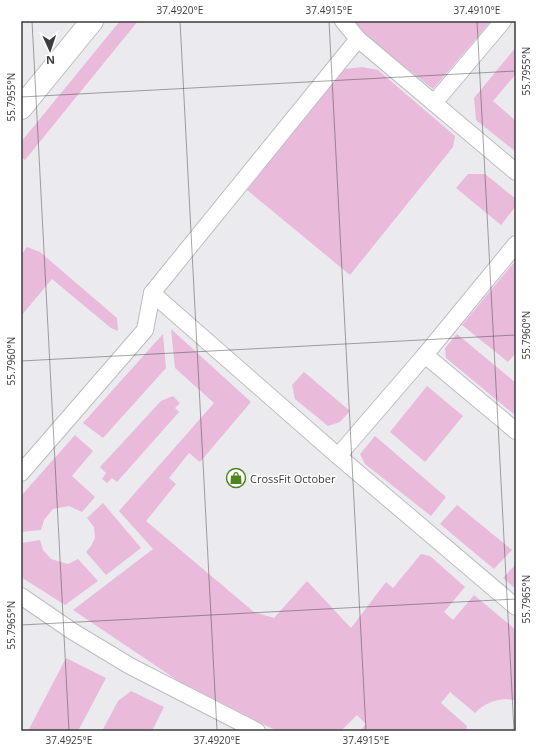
<svg xmlns="http://www.w3.org/2000/svg" width="537" height="752" viewBox="0 0 537 752" font-family="'Open Sans',sans-serif">
  <rect width="100%" height="100%" fill="#ebebef"/>
  <!-- green -->
  <g fill="#e9bad9">
    <path d="M 120,21 L 138,21 L 25,160 L 21,157 L 21,142 Z"/>
    <path d="M 354,21 L 491,21 L 433,89 L 363,33 Z"/>
    <path d="M 516,47 L 516,74 L 493,101 L 516,121 L 516,152 L 476,120 L 474,98 Z"/>
    <path d="M 362,67 L 378,70 L 455,136 L 453,147 L 350,275 L 247,190 L 345,69 Z"/>
    <path d="M 468,174 L 485,174 L 516,199 L 516,206 L 501,225 L 456,188 Z"/>
    <path d="M 27,247 L 40,252 L 117,318 L 118,331 L 111,328 L 52,279 L 21,316 L 21,255 Z"/>
    <path d="M 516,260 L 516,353 L 508,362 L 462,325 Z"/>
    <path d="M 171,329 L 251,402 L 200,462 L 189,453 L 169,478 L 176,484 L 146,521 L 254,612 L 274,618 L 307,581 L 351,628 L 386,582 L 393,588 L 421,554 L 430,556 L 465,587 L 444,612 L 453,620 L 474,595 L 516,630 L 516,701 C 507,697 493,700 485,705 C 481,707 478,710 475,713 L 450,692 L 441,703 L 467,726 L 466,731 L 360,731 L 366,724 L 357,715 L 341,731 L 277,731 L 180,682 L 73,610 L 153,549 L 119,511 L 214,403 L 175,368 Z"/>
    <path d="M 163,334 L 166,368 L 103,438 L 83,423 Z"/>
    <path d="M 457,334 L 516,383 L 516,416 L 446,358 L 445,348 Z"/>
    <path d="M 304,372 L 350,411 L 340,422 L 328,426 L 295,399 L 292,385 Z"/>
    <path d="M 427,386 L 463,416 L 425,462 L 390,432 Z"/>
    <path d="M 173,396 L 180,403 L 175,408 L 179,412 L 117,482 L 112,478 L 107,483 L 102,479 L 106,473 L 100,467 L 161,401 Z"/>
    <path d="M 75,435 L 93,451 L 72,476 L 95,497 L 82,512 L 69,506 L 53,509 L 44,520 L 41,530 L 21,532 L 21,496 Z"/>
    <path d="M 375,436 L 446,497 L 431,516 L 365,464 L 360,454 Z"/>
    <path d="M 103,503 L 141,548 L 106,575 L 86,552 L 91,546 L 95,538 L 94,527 L 87,518 Z"/>
    <path d="M 457,505 L 512,550 L 494,569 L 440,524 Z"/>
    <path d="M 40,540 L 43,550 L 51,559 L 68,564 L 78,559 L 98,581 L 65,605 L 21,577 L 21,543 Z"/>
    <path d="M 516,564 L 516,589 L 503,578 Z"/>
    <path d="M 66,658 L 106,678 L 78,731 L 28,731 Z"/>
    <path d="M 131,691 L 164,707 L 152,731 L 102,731 L 118,701 Z"/>
  </g>
  <g fill="none" stroke-linecap="round" stroke-linejoin="round">
    <!-- service casing -->
    <g stroke="#bdbdc1" stroke-width="18">
      <g id="service">
        <path d="M 343,21 L 358,39 L 516,172"/>
        <path d="M 434,103 L 503,21"/>
        <path d="M 152,293 L 338,456 L 516,607"/>
        <path d="M 425,355 L 516,431"/>
        <path d="M 338,456 L 425,355 L 516,244"/>
        <path d="M 21,473 L 145,330 L 152,293 L 358,39"/>
        <path d="M 21,596 L 72,631 L 130,666 L 257,731"/>
      </g>
    </g>
    <!-- minor casing -->
    <g stroke="#bdbdc1" stroke-width="24">
      <path id="minor" d="M 21,108 L 92,21"/>
    </g>
    <!-- service -->
    <use href="#service" stroke="#fff" stroke-width="16"/>
    <!-- minor -->
    <use href="#minor" stroke="#fff" stroke-width="22"/>
  </g>
  <!-- ticks -->
  <path fill="none" stroke="#3c3c3d" stroke-width="1" stroke-opacity="0.45" d="M 32,21 L 69,731M 180,21 L 217,731M 329,21 L 366,731M 477,21 L 514,731M 21,97 L 516,71M 21,361 L 516,335M 21,625 L 516,599"/>
  <!-- icons -->
  <defs>
    <g id="shop-ring" transform="scale(1)"><circle r="9.5" fill="#fff" stroke="#4d851e" stroke-width="1.5"/><path d="M-5-2.5h2.3a2.7 3.5 0 0 1 5.4 0H5L5.5 6h-11ZM-1.5-2.5h3a1.5 2.3 0 0 0-3 0Z" fill="#4d851e"/></g>
  </defs>
  <g fill-rule="evenodd">
    <use href="#shop-ring" x="236" y="478"/>
  </g>
  <g text-anchor="middle" dominant-baseline="central" stroke-width="3" stroke-linejoin="round" paint-order="stroke">
    <!-- poi labels -->
    <g font-size="11" fill="#3c3c3d" stroke="#fff" text-anchor="start">
      <text x="250" y="478">CrossFit October</text>
    </g>
  </g>
  <!-- border -->
  <rect width="537" height="752" fill="none" stroke="#ffffff" stroke-width="44"/>
  <!-- north arrow -->
  <g transform="translate(50 50) rotate(177)" stroke="#ffffff" stroke-width="3" paint-order="stroke">
  <path d="M0-3L7 15L0 10L-7 15Z" fill="#3c3c3d"/>
  <text y="-6" font-size="11" font-weight="bold" text-anchor="middle" fill="#3c3c3d">N</text>
  </g>
  <rect x="22" y="22" width="493" height="708" fill="none" stroke="#3c3c3d" stroke-width="1.5"/>
  <g font-size="10" text-anchor="middle" fill="#3c3c3d">
    <text x="180" y="14">37.4920°E</text>
    <text x="329" y="14">37.4915°E</text>
    <text x="477" y="14">37.4910°E</text>
    <text transform="translate(526 71) rotate(-90)" y="4">55.7955°N</text>
    <text transform="translate(11 97) rotate(-90)" y="4">55.7955°N</text>
    <text transform="translate(526 335) rotate(-90)" y="4">55.7960°N</text>
    <text transform="translate(11 361) rotate(-90)" y="4">55.7960°N</text>
    <text transform="translate(526 599) rotate(-90)" y="4">55.7965°N</text>
    <text transform="translate(11 625) rotate(-90)" y="4">55.7965°N</text>
    <text x="69" y="744">37.4925°E</text>
    <text x="217" y="744">37.4920°E</text>
    <text x="366" y="744">37.4915°E</text>
  </g>
</svg>
